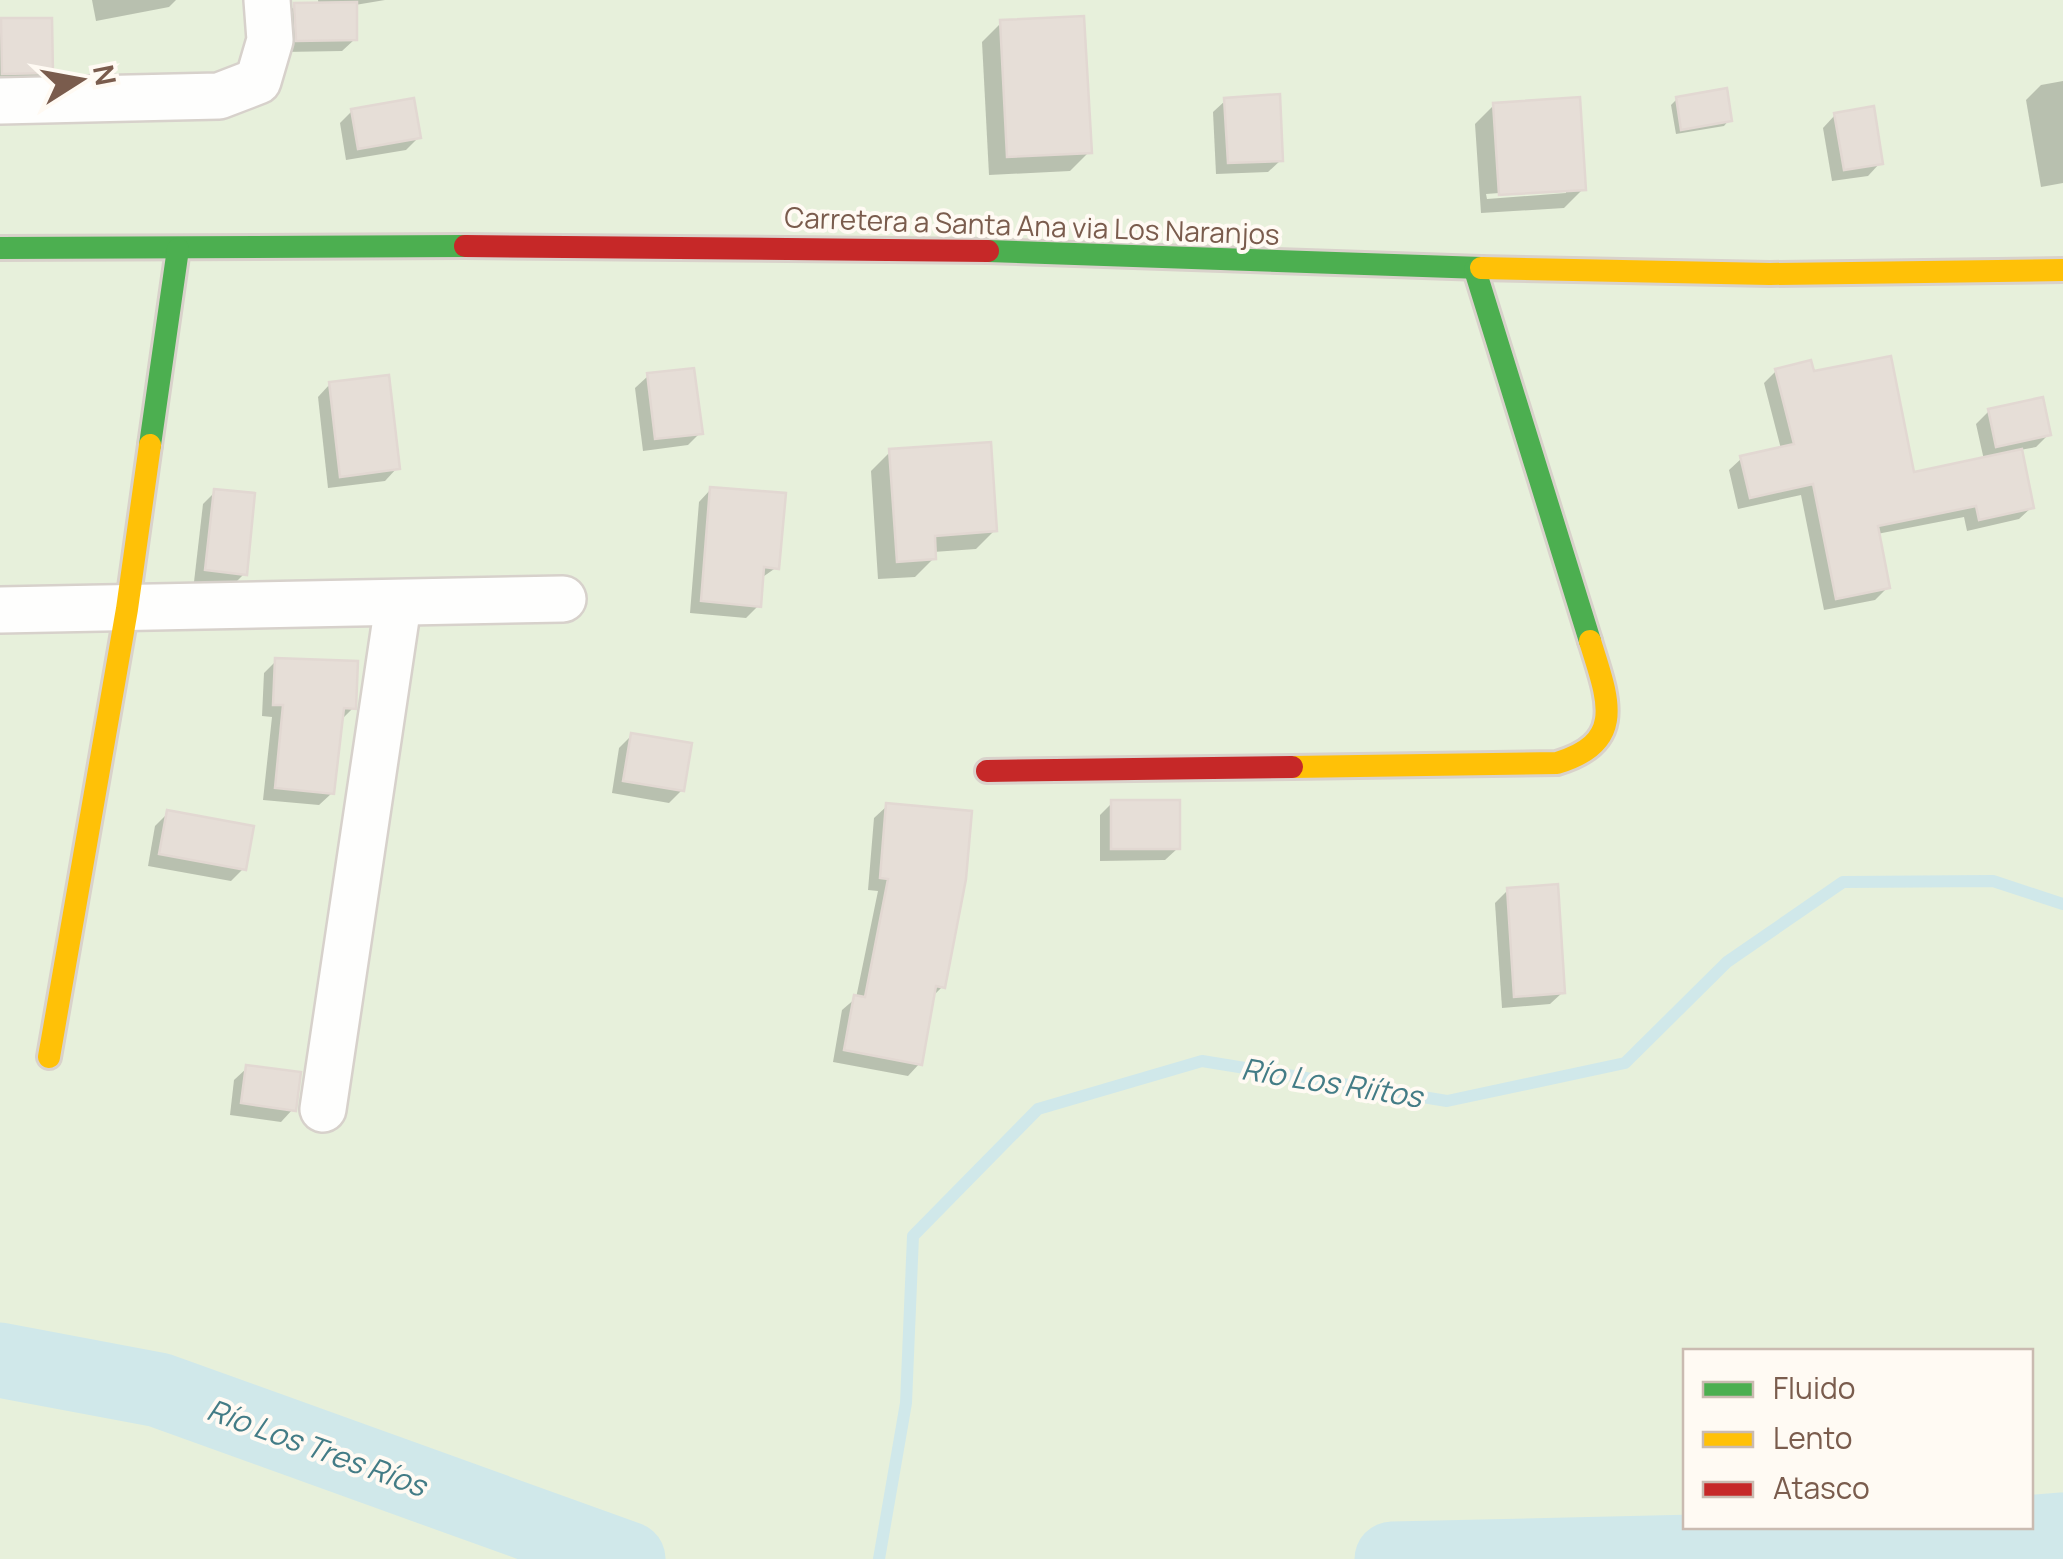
<svg xmlns="http://www.w3.org/2000/svg" width="2063" height="1559" viewBox="0 0 2063 1559" font-family="Manrope,sans-serif">
  <rect width="100%" height="100%" fill="#f9f5f0"/>
  <!-- green -->
  <path fill="#e7f0db" fill-rule="evenodd" d="M 0,0 L 2063,0 L 2063,1559 L 0,1559 ZM 1686,1352 L 2030,1352 L 2030,1526 L 1686,1526 Z"/>
  <!-- shadow -->
  <g fill="#0003" fill-rule="evenodd">
    <path d="M 92,0 L 176,0 L 169,7 L 96,21 Z"/>
    <path d="M 318,0 L 385,0 L 355,5 L 355,39 L 342,51 L 284,52 L 282,18 L 295,6 L 319,6 Z"/>
    <path d="M 0,20 L 50,20 L 50,72 L 38,85 L 0,85 Z"/>
    <path d="M 1001,23 L 1089,152 L 1070,171 L 989,175 L 982,42 Z"/>
    <path d="M 2063,81 L 2063,183 L 2041,187 L 2026,100 L 2041,85 Z"/>
    <path d="M 1677,99 L 1729,120 L 1724,126 L 1676,134 L 1671,105 Z"/>
    <path d="M 1226,100 L 1281,160 L 1268,172 L 1216,174 L 1213,112 Z"/>
    <path d="M 1494,105 L 1583,189 L 1564,208 L 1481,213 L 1475,124 ZM 1566,188 L 1566,193 L 1487,199 L 1486,194 Z"/>
    <path d="M 352,111 L 418,138 L 406,150 L 346,160 L 340,123 Z"/>
    <path d="M 1835,115 L 1880,163 L 1868,176 L 1832,181 L 1823,128 Z"/>
    <path d="M 1776,371 L 1812,374 L 1912,474 L 1984,460 L 1976,424 L 1989,411 L 2049,434 L 2036,447 L 2020,450 L 2032,507 L 2019,519 L 1967,531 L 1964,517 L 1877,534 L 1888,587 L 1875,600 L 1824,610 L 1801,495 L 1738,509 L 1729,470 L 1742,458 L 1781,449 L 1764,383 Z"/>
    <path d="M 648,376 L 700,433 L 688,445 L 643,451 L 635,388 Z"/>
    <path d="M 330,384 L 397,468 L 385,481 L 328,488 L 318,397 Z"/>
    <path d="M 890,452 L 995,530 L 976,549 L 933,552 L 934,558 L 915,577 L 878,579 L 871,471 Z"/>
    <path d="M 711,489 L 777,567 L 760,579 L 758,606 L 746,618 L 690,613 L 699,502 Z"/>
    <path d="M 215,492 L 244,574 L 232,586 L 194,582 L 203,504 Z"/>
    <path d="M 276,661 L 353,708 L 340,721 L 332,793 L 319,805 L 263,800 L 272,717 L 262,716 L 264,673 Z"/>
    <path d="M 632,735 L 682,790 L 669,803 L 612,793 L 619,748 Z"/>
    <path d="M 1112,803 L 1178,848 L 1165,860 L 1100,861 L 1100,815 Z"/>
    <path d="M 887,806 L 942,987 L 932,997 L 920,1063 L 908,1076 L 833,1062 L 842,1010 L 856,998 L 878,891 L 868,890 L 874,818 Z"/>
    <path d="M 168,813 L 244,868 L 231,881 L 148,866 L 155,826 Z"/>
    <path d="M 1508,890 L 1563,992 L 1550,1004 L 1502,1008 L 1495,903 Z"/>
    <path d="M 247,1068 L 293,1109 L 281,1122 L 230,1115 L 234,1080 Z"/>
  </g>
  <g fill="none" stroke-linecap="round" stroke-linejoin="round">
    <!-- stream -->
    <path stroke="#d0e8ea" stroke-width="12" d="M 879,1559 L 906,1403 L 913,1236 L 1038,1109 L 1202,1061 L 1447,1101 L 1625,1063 L 1727,962 L 1843,882 L 1993,881 L 2063,904"/>
    <!-- river -->
    <g stroke="#d0e8ea" stroke-width="75">
      <path d="M 0,1360 L 159,1390 L 628,1559"/>
      <path d="M 1392,1559 L 1824,1549 L 2063,1530"/>
    </g>
  </g>
  <!-- building -->
  <g fill="#e6ded7" stroke="#e2d8d2" stroke-width="2.5">
    <path d="M 357,2 L 357,40 L 296,41 L 294,3 Z"/>
    <path d="M 1084,16 L 1092,153 L 1007,157 L 1000,20 Z"/>
    <path d="M 1,18 L 52,18 L 53,73 L 2,74 Z"/>
    <path d="M 1727,88 L 1732,121 L 1681,130 L 1676,97 Z"/>
    <path d="M 1280,94 L 1283,161 L 1228,163 L 1224,98 Z"/>
    <path d="M 1580,97 L 1586,190 L 1499,195 L 1493,103 Z"/>
    <path d="M 414,98 L 421,138 L 358,149 L 351,109 Z"/>
    <path d="M 1874,106 L 1883,164 L 1844,170 L 1834,113 Z"/>
    <path d="M 1891,356 L 1914,472 L 2022,449 L 2034,508 L 1979,520 L 1976,506 L 1878,526 L 1890,588 L 1836,599 L 1813,484 L 1750,498 L 1740,456 L 1794,444 L 1775,369 L 1811,360 L 1814,371 Z"/>
    <path d="M 694,368 L 703,434 L 655,439 L 647,373 Z"/>
    <path d="M 389,375 L 400,469 L 340,477 L 329,382 Z"/>
    <path d="M 2043,397 L 2051,435 L 1996,447 L 1988,409 Z"/>
    <path d="M 991,442 L 997,531 L 935,536 L 936,559 L 897,562 L 889,449 Z"/>
    <path d="M 710,487 L 786,493 L 779,569 L 764,567 L 761,607 L 701,601 Z"/>
    <path d="M 214,489 L 255,493 L 247,575 L 205,570 Z"/>
    <path d="M 275,658 L 358,661 L 356,709 L 344,708 L 334,794 L 275,788 L 283,705 L 273,705 Z"/>
    <path d="M 631,733 L 692,743 L 684,791 L 623,781 Z"/>
    <rect x="1111" y="800" width="69" height="49"/>
    <path d="M 886,803 L 972,811 L 966,879 L 945,988 L 936,986 L 922,1065 L 844,1050 L 854,995 L 865,997 L 888,879 L 880,878 Z"/>
    <path d="M 167,810 L 254,826 L 246,870 L 159,854 Z"/>
    <path d="M 1558,884 L 1565,993 L 1514,997 L 1507,888 Z"/>
    <path d="M 246,1065 L 301,1072 L 296,1111 L 241,1103 Z"/>
  </g>
  <g fill="none" stroke-linecap="round" stroke-linejoin="round">
    <!-- street casing -->
    <g stroke="#d7d1cb" stroke-width="50">
      <g id="street">
        <path d="M 0,101 L 219,96 L 258,81 L 270,40 L 267,0"/>
        <path d="M 0,610 L 563,599"/>
        <path d="M 323,1109 L 398,605"/>
      </g>
    </g>
    <!-- fast casing -->
    <g stroke="#d9d2cb" stroke-width="28">
      <g id="fast">
        <path d="M 0,248 L 465,246"/>
        <path d="M 988,251 L 1481,268"/>
        <path d="M 1475,270 L 1590,641"/>
        <path d="M 150,445 L 178,249"/>
      </g>
    </g>
    <!-- slow casing -->
    <g stroke="#d9d2cb" stroke-width="28">
      <g id="slow">
        <path d="M 1481,268 L 1770,274 L 2063,270"/>
        <path d="M 1292,767 L 1557,763 C 1628,742 1607,697 1590,641"/>
        <path d="M 49,1057 L 127,609 L 150,445"/>
      </g>
    </g>
    <!-- jam casing -->
    <g stroke="#d9d2cb" stroke-width="28">
      <g id="jam">
        <path d="M 465,246 L 988,251"/>
        <path d="M 987,771 L 1292,767"/>
      </g>
    </g>
    <!-- street -->
    <use href="#street" stroke="#fefefd" stroke-width="45"/>
    <!-- fast -->
    <use href="#fast" stroke="#4caf50" stroke-width="22"/>
    <!-- slow -->
    <use href="#slow" stroke="#ffc107" stroke-width="22"/>
    <!-- jam -->
    <use href="#jam" stroke="#c62828" stroke-width="22"/>
  </g>
  <g text-anchor="middle" dominant-baseline="central" stroke-width="8" stroke-linejoin="round" paint-order="stroke">
    <!-- street labels -->
    <g font-size="28" fill="#7a5c4d" stroke="#fffaf3">
      <text transform="translate(1032 225) rotate(2)">Carretera a Santa Ana via Los Naranjos</text>
    </g>
    <!-- water labels -->
    <g font-size="30" font-style="italic" fill="#437c86" stroke="#fffaf3">
      <text transform="translate(1332 1082) rotate(9)">Río Los Riítos</text>
      <text transform="translate(317 1447) rotate(20)">Río Los Tres Ríos</text>
    </g>
  </g>
  <!-- legend -->
  <rect x="1683" y="1349" width="350" height="180" fill="#fffaf3" stroke="#cabbb1" stroke-width="2.5"/>
  <rect x="1703" y="1382" width="50" height="15" fill="#4caf50" stroke="#cabbb1" stroke-width="2.5"/>
  <text x="1773" y="1399" font-size="30" fill="#7a5c4d">Fluido</text>
  <rect x="1703" y="1432" width="50" height="15" fill="#ffc107" stroke="#cabbb1" stroke-width="2.5"/>
  <text x="1773" y="1449" font-size="30" fill="#7a5c4d">Lento</text>
  <rect x="1703" y="1482" width="50" height="15" fill="#c62828" stroke="#cabbb1" stroke-width="2.5"/>
  <text x="1773" y="1499" font-size="30" fill="#7a5c4d">Atasco</text>
  <!-- north arrow -->
  <g transform="translate(80 80) rotate(79)" stroke="#fffaf3" stroke-width="8" paint-order="stroke">
  <path d="M0-8L18 38L0 25L-18 38Z" fill="#7a5c4d"/>
  <text y="-15" font-size="28" font-weight="bold" text-anchor="middle" fill="#7a5c4d">N</text>
  </g>
</svg>
